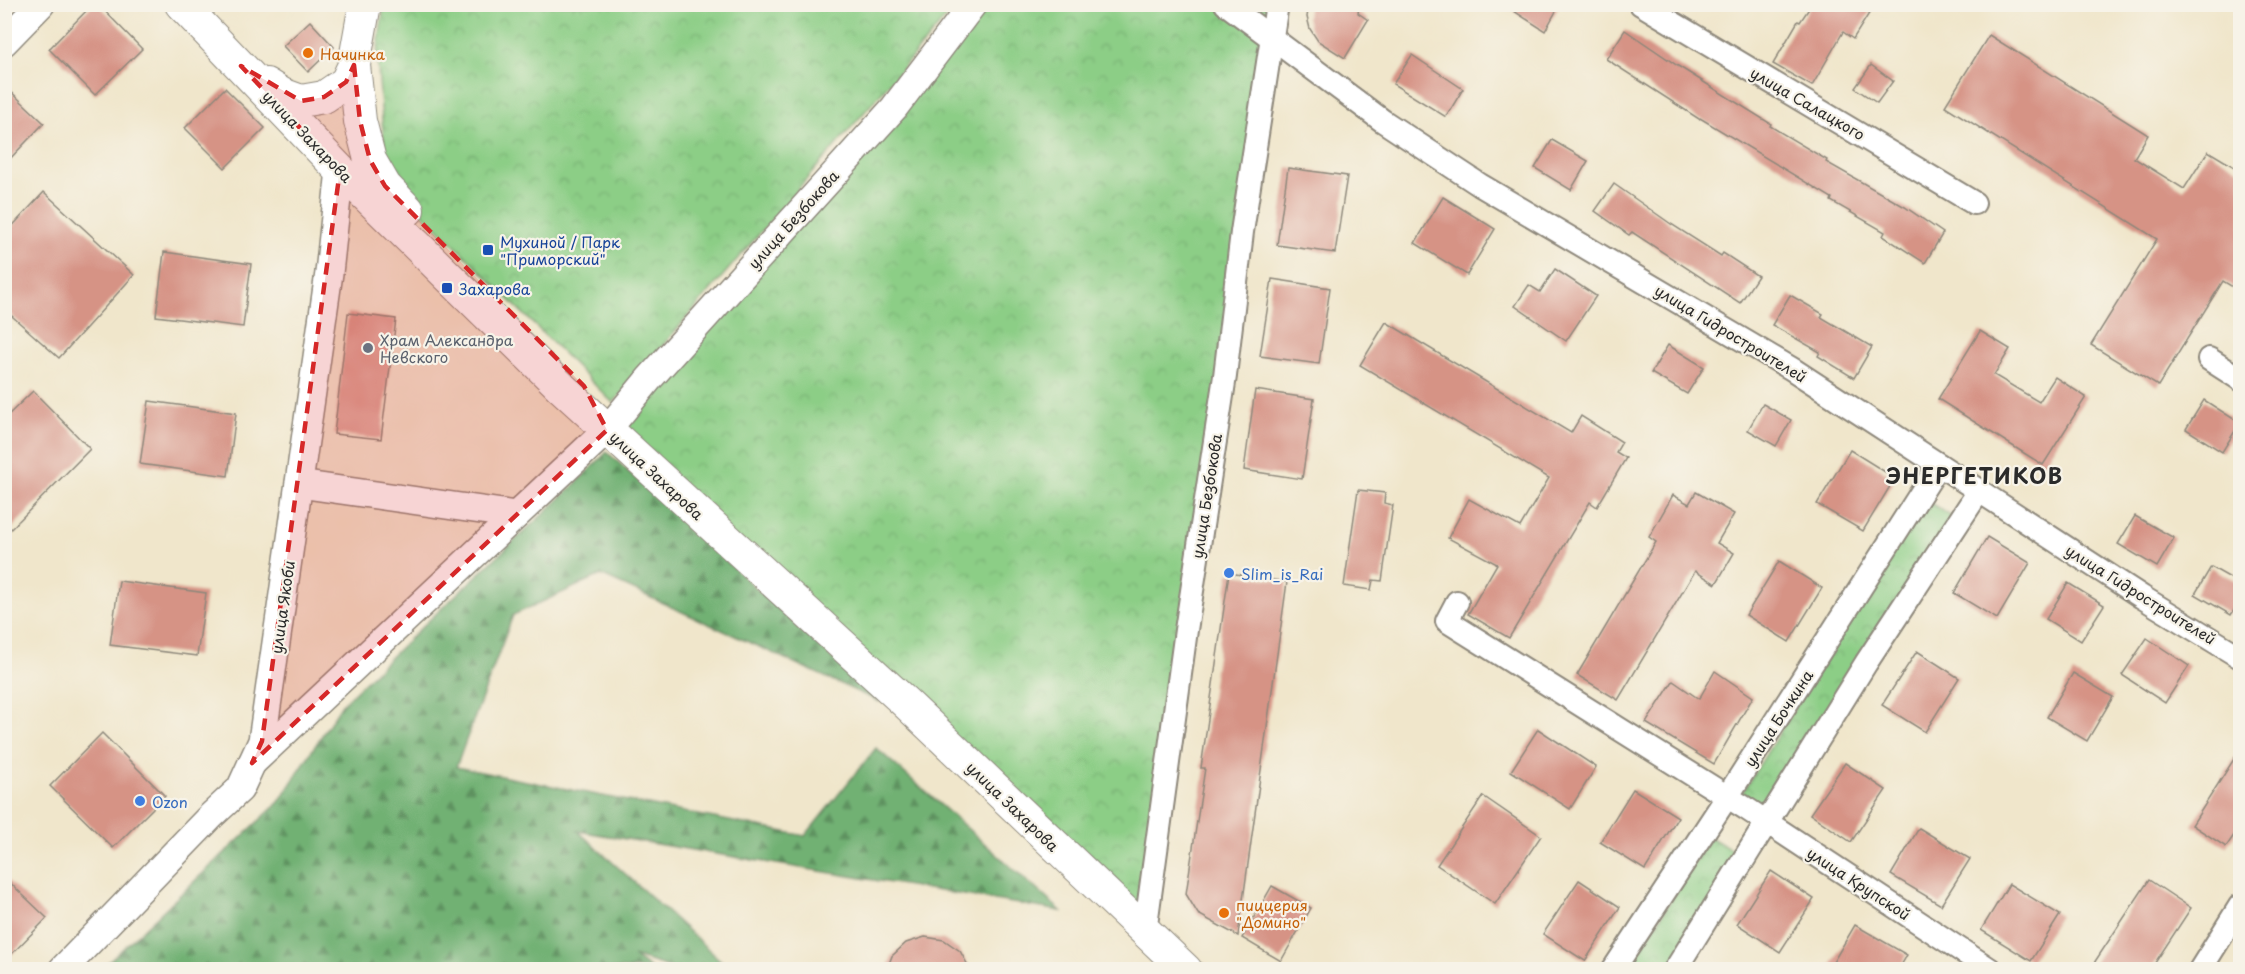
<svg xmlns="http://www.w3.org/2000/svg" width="2245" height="974" viewBox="0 0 2245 974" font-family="'Playpen Sans',sans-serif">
  <defs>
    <pattern id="forest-firs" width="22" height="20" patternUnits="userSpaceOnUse" patternTransform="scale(1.5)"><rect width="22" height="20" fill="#71b173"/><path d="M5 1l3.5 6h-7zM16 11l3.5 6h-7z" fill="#5d905f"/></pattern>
    <pattern id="park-crowns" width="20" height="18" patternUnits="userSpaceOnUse" patternTransform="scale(1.5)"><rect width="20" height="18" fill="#8cce86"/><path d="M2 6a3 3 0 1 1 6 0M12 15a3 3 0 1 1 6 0" fill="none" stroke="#79b174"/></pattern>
  </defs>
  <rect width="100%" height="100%" fill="#f7f3e8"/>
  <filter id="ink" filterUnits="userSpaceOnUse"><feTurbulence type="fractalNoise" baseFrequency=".0167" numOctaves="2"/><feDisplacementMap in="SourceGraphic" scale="12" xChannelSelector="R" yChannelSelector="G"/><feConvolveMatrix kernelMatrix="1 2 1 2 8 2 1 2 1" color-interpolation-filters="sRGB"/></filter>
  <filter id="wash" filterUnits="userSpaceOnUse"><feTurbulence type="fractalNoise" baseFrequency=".008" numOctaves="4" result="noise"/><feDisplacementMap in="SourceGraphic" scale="24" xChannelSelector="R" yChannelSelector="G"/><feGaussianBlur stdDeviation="1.35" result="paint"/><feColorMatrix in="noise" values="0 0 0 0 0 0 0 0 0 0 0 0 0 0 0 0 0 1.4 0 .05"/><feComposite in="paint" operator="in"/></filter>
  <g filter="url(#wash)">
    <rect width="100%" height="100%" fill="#f0e6cb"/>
    <!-- forest -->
    <path fill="url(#forest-firs)" stroke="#4e6e4f" stroke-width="1.5" d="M 607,452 L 880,702 L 601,575 L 513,615 L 456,767 L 805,836 L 876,748 L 1061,911 L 578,831 L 730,969 L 674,969 L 633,956 L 651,969 L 101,969 L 279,802 L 342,704 L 427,622 L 572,487 Z"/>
    <!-- park -->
    <g fill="url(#park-crowns)" stroke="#5c7c58" stroke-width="1.5">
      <path d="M 384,5 L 957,5 L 613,403 L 401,192 L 385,158 L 377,55 Z"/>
      <path d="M 973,5 L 1277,5 L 1145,932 L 608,430 Z"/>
      <path d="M 1924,499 L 1955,519 L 1774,813 L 1742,793 Z"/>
      <path d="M 1710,837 L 1741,856 L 1671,969 L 1628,970 Z"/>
    </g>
    <g id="blocks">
      <!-- building -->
      <g fill="#d69385">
        <path d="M 93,4 L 98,4 L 142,49 L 95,95 L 49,49 Z"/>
        <path d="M 1309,4 L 1359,4 L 1358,13 L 1368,20 L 1345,58 L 1318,41 L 1310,29 L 1307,17 Z"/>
        <path d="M 1503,4 L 1560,4 L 1545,31 Z"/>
        <path d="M 1812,4 L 1875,4 L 1853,39 L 1843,32 L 1812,86 L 1773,64 L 1798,21 L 1800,22 Z"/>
        <path d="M 310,21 L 334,47 L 308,72 L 283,46 Z"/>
        <path d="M 1625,30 L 1678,66 L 1771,124 L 1770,126 L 1827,160 L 1826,162 L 1905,207 L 1943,233 L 1925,263 L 1883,236 L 1885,232 L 1831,201 L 1832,198 L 1700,118 L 1699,119 L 1606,59 Z"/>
        <path d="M 1989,35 L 2148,135 L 2134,158 L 2184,189 L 2208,151 L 2241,171 L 2241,292 L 2223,281 L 2158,386 L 2091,345 L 2157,239 L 1945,106 Z"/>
        <path d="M 1412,55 L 1463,89 L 1446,117 L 1393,84 Z"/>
        <path d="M 1871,65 L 1893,81 L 1877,103 L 1855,88 Z"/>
        <path d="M 4,85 L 44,123 L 4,165 Z"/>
        <path d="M 225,88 L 265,128 L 225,168 L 185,128 Z"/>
        <path d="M 1552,140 L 1588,161 L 1571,190 L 1535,168 Z"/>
        <path d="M 1288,168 L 1347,176 L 1335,253 L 1277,245 Z"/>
        <path d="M 1614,184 L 1671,224 L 1721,256 L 1723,253 L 1758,276 L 1740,303 L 1632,232 L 1629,235 L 1595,211 Z"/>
        <path d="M 44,192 L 134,275 L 59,358 L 4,309 L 4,235 Z"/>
        <path d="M 1443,197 L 1495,229 L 1467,275 L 1415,243 Z"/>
        <path d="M 164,252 L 251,264 L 243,327 L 156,316 Z"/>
        <path d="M 1555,269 L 1596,296 L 1566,341 L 1515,306 L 1529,285 L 1540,292 Z"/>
        <path d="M 1272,279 L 1330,288 L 1319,364 L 1260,356 Z"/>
        <path d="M 1790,295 L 1823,314 L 1821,317 L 1872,347 L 1854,378 L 1818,356 L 1820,352 L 1772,325 Z"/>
        <path d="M 348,313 L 396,319 L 381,439 L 334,434 Z"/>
        <path d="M 1386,322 L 1571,433 L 1581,416 L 1622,442 L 1616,452 L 1626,458 L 1597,507 L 1590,502 L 1509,638 L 1468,614 L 1497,564 L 1448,538 L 1469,499 L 1520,527 L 1549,478 L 1360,365 Z"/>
        <path d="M 1980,331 L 2010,349 L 1994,375 L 2039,402 L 2055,377 L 2086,397 L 2043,465 L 1938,399 Z"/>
        <path d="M 1668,345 L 1704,367 L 1687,394 L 1651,373 Z"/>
        <path d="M 1255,390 L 1314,399 L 1302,479 L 1244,470 Z"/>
        <path d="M 33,391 L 90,449 L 4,536 L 4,419 Z"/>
        <path d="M 2204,400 L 2240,423 L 2222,452 L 2186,429 Z"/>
        <path d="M 149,401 L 236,413 L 228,476 L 140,464 Z"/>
        <path d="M 1763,404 L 1791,420 L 1776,446 L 1748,430 Z"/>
        <path d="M 1850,450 L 1895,478 L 1863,531 L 1817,504 Z"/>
        <path d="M 1358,490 L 1385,493 L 1384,503 L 1393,505 L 1382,581 L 1373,580 L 1371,590 L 1344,586 Z"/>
        <path d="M 1696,492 L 1734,514 L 1717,543 L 1734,553 L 1716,584 L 1695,571 L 1618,700 L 1577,675 L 1656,542 L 1649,537 L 1673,495 L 1689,504 Z"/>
        <path d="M 2135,516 L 2174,538 L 2157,567 L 2118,544 Z"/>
        <path d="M 1987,537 L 2030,563 L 1997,619 L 1954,593 Z"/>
        <path d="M 1779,561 L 1822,588 L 1789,642 L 1746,615 Z"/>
        <path d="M 2211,567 L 2241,584 L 2241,599 L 2231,615 L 2195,594 Z"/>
        <path d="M 1229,573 L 1287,582 L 1238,936 L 1198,914 L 1186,894 L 1205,768 L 1201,768 Z"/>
        <path d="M 119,581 L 206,593 L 197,656 L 110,645 Z"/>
        <path d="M 2068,583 L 2104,605 L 2081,641 L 2046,619 Z"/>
        <path d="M 2147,638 L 2189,666 L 2165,703 L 2122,675 Z"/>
        <path d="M 1917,651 L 1959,678 L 1925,732 L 1882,705 Z"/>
        <path d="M 1715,671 L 1753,697 L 1714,764 L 1646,723 L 1673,681 L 1699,699 Z"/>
        <path d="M 2073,673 L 2113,697 L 2087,741 L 2047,717 Z"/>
        <path d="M 1538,729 L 1596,767 L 1570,809 L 1511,771 Z"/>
        <path d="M 102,733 L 165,796 L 113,848 L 50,786 Z"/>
        <path d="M 2241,748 L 2241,825 L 2226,847 L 2192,825 Z"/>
        <path d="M 1845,763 L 1886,790 L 1851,842 L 1810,814 Z"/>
        <path d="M 1633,789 L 1678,817 L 1645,870 L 1600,842 Z"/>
        <path d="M 1483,796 L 1541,836 L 1495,904 L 1437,865 Z"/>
        <path d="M 1919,828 L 1970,859 L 1941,905 L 1891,875 Z"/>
        <path d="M 1771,871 L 1814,899 L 1780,952 L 1737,924 Z"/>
        <path d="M 4,877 L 47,918 L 4,962 Z"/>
        <path d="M 1579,880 L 1620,907 L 1585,961 L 1543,934 Z"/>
        <path d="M 2149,880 L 2191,908 L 2151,969 L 2090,969 Z"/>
        <path d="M 2009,884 L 2060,915 L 2031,961 L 1981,930 Z"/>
        <path d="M 1272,886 L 1311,908 L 1281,961 L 1242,938 Z"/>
        <path d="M 1855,925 L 1907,955 L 1899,969 L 1829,969 Z"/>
        <path d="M 925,937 L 944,940 L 960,951 L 970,969 L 887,969 L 892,956 L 906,943 Z"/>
      </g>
    </g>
  </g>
  <g filter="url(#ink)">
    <use href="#blocks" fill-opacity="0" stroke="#8e887b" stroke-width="1.5"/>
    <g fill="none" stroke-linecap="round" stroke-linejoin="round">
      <!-- minor casing -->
      <g stroke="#8e887b" stroke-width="26">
        <g id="minor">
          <path d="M 1226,4 L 1383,121 L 1480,185 L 1792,369 L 2142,597 L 2240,657"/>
          <path d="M 1641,4 L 1974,203"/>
          <path d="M 2209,359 L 2240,379"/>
          <path d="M 1457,602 L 1447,621 L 1747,809 L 1991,970"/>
          <path d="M 1145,932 L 1186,630 L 1225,376 L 1242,232 L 1277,4"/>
          <path d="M 1613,970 L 1727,797 L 1939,465"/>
          <path d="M 1675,970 L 1866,663 L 1979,491"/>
          <path d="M 2200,970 L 2240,906"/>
        </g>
      </g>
      <!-- tertiary casing -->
      <g stroke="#8e887b" stroke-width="30">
        <g id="tertiary">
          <path d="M 4,42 L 41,4"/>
          <path d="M 299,484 L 516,515"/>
          <path d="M 252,763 L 607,430 L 649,379 L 894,108 L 973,4"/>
          <path d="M 62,970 L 211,816 L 240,789 L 262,741 L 329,273 L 340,170"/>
        </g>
      </g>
      <!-- secondary casing -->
      <g stroke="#8e887b" stroke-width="34">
        <g id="secondary">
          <path d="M 181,4 L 340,170 L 562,388 L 908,705 L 1186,970"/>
          <path d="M 365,4 L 354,65 L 360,121 L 370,160 L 385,186 L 408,210"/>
          <path d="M 266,84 L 282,94 L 301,101 L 324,97 L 346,82 L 354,65"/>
        </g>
      </g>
      <!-- minor -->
      <use href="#minor" stroke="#fff" stroke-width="22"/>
      <!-- tertiary -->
      <use href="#tertiary" stroke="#fff" stroke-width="27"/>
      <!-- secondary -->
      <use href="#secondary" stroke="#fff" stroke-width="32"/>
    </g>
  </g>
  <!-- marked area -->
  <path fill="#d62828" fill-opacity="0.2" stroke="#d62828" stroke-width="4.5" stroke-dasharray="12 8" stroke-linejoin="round" d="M 354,65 L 360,121 L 370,160 L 385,186 L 584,386 L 607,430 L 252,763 L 262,741 L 340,170 L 241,66 L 301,101 L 324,97 L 346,82 Z"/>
  <!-- markers -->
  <g fill="#e8710a" stroke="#f7f3e8" stroke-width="2">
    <circle cx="308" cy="53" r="6"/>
    <circle cx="1224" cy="913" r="6"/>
  </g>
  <g fill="#1a4fb4" stroke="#f7f3e8" stroke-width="2">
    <rect x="482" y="244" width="12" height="12" rx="3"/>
    <rect x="441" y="282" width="12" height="12" rx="3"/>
  </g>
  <circle fill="#6b7280" stroke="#f7f3e8" stroke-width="2" cx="368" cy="348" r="6"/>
  <g fill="#3f7fe0" stroke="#f7f3e8" stroke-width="2">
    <circle cx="1229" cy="573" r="6"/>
    <circle cx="140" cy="801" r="6"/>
  </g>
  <g text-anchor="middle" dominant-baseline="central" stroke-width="4.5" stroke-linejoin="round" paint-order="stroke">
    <!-- food labels -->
    <g font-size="15" fill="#c56008" stroke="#f7f3e8" text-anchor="start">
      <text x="320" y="53">Начинка</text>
      <text x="1236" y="904">пиццерия<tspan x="1236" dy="17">"Домино"</tspan></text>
    </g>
    <!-- street labels -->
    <g font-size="15" fill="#2b2b2b" stroke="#f7f3e8">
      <text transform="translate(1808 103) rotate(30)">улица Салацкого</text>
      <text transform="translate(308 136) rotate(46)">улица Захарова</text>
      <text transform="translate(793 219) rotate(-48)">улица Безбокова</text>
      <text transform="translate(1731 333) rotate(31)">улица Гидростроителей</text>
      <text transform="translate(657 475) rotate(43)">улица Захарова</text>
      <text transform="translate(1206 496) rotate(-81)">улица Безбокова</text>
      <text transform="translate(2141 594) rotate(32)">улица Гидростроителей</text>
      <text transform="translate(282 607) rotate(-82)">улица Якоби</text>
      <text transform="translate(1778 718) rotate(-57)">улица Бочкина</text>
      <text transform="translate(1013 806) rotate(44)">улица Захарова</text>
      <text transform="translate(1859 883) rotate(33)">улица Крупской</text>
    </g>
    <!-- transit labels -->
    <g font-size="15" fill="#164399" stroke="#f7f3e8" text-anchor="start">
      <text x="500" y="241">Мухиной / Парк<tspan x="500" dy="17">"Приморский"</tspan></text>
      <text x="459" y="288">Захарова</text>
    </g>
    <!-- worship labels -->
    <g font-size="15" fill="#5b616d" stroke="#f7f3e8" text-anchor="start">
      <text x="380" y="339">Храм Александра<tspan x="380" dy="17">Невского</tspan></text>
    </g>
    <!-- shop labels -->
    <g font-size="15" fill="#366cbe" stroke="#f7f3e8" text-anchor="start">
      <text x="1241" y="573">Slim_is_Rai</text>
      <text x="152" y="801">Ozon</text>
    </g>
    <!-- district labels -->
    <g font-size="21" font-weight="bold" letter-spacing="1.5" fill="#2b2b2b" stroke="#f7f3e8">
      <text x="1975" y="475">ЭНЕРГЕТИКОВ</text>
    </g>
  </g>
  <!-- margin -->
  <rect width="2245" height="974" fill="none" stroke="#f7f3e8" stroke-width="24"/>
</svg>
